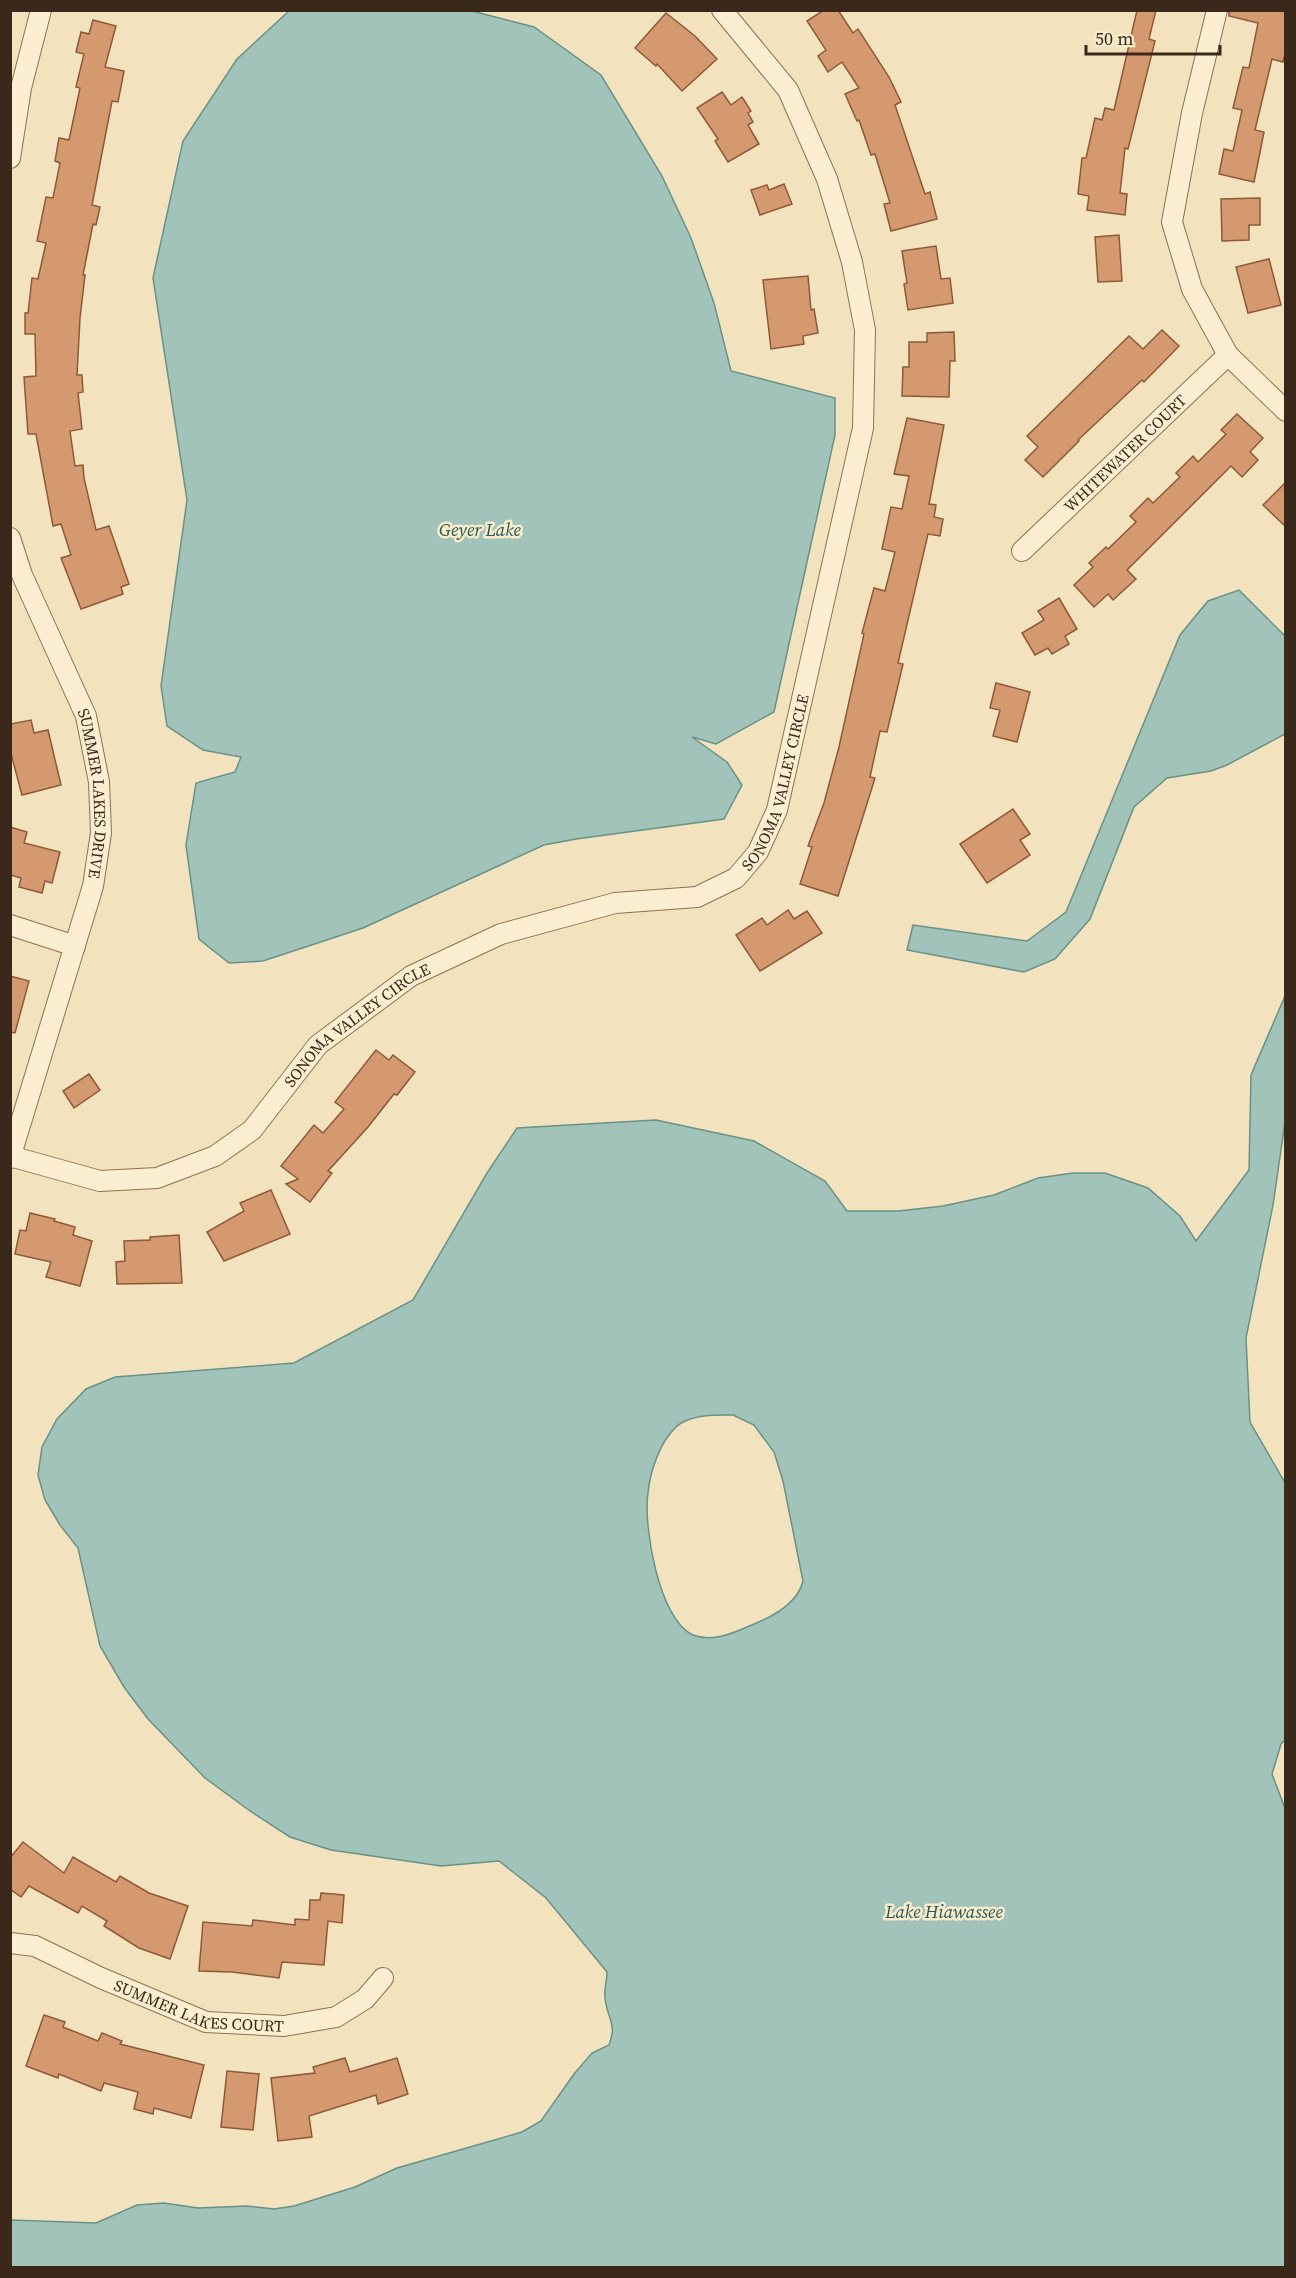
<svg xmlns="http://www.w3.org/2000/svg" width="1296" height="2278" viewBox="0 0 1296 2278" font-family="'Source Serif 4',serif">
  <rect width="100%" height="100%" fill="#f2e2bd"/>
  <!-- water -->
  <g fill="#a1c3b9" stroke="#689287" stroke-width="1.5" fill-rule="evenodd">
    <path d="M 289,11 L 472,11 L 534,27 L 601,75 L 662,176 L 691,238 L 714,303 L 731,371 L 835,398 L 835,435 L 774,712 L 716,744 L 692,737 L 727,762 L 742,785 L 724,819 L 576,839 L 544,845 L 363,928 L 263,961 L 229,963 L 199,939 L 186,845 L 196,783 L 235,772 L 241,757 L 203,750 L 167,726 L 161,686 L 187,500 L 153,278 L 183,141 L 237,59 Z"/>
    <path d="M 1239,590 L 1285,636 L 1285,734 L 1227,765 L 1211,771 L 1167,778 L 1134,807 L 1090,919 L 1055,959 L 1024,972 L 907,950 L 913,925 L 1027,941 L 1066,912 L 1180,635 L 1208,601 Z"/>
    <path d="M 1285,996 L 1285,1122 L 1273,1205 L 1246,1338 L 1250,1422 L 1285,1483 L 1286,1739 L 1281,1744 L 1272,1774 L 1286,1811 L 1285,2267 L 11,2267 L 11,2220 L 96,2223 L 137,2205 L 164,2203 L 198,2208 L 247,2206 L 274,2209 L 294,2206 L 355,2187 L 397,2168 L 522,2132 L 541,2121 L 574,2074 L 592,2053 L 609,2045 C 618,2023 606,2017 605,1997 C 604,1989 607,1980 607,1972 L 546,1898 L 499,1861 L 441,1866 L 331,1850 L 290,1837 L 250,1811 L 205,1778 L 148,1719 L 124,1687 L 100,1646 L 78,1548 L 60,1525 L 45,1500 L 38,1475 L 42,1447 L 57,1419 L 86,1389 L 115,1377 L 294,1363 L 413,1300 L 487,1173 L 517,1128 L 656,1120 L 754,1141 L 825,1181 L 847,1211 L 898,1211 L 943,1206 L 994,1195 L 1038,1178 L 1073,1173 L 1105,1173 L 1148,1188 L 1180,1216 L 1196,1241 L 1249,1170 L 1251,1075 ZM 733,1415 L 754,1425 L 774,1452 L 783,1481 L 803,1581 C 798,1602 774,1616 754,1624 C 736,1632 713,1643 693,1635 C 659,1620 643,1526 648,1493 C 650,1471 660,1442 676,1427 C 690,1414 715,1415 733,1415 Z"/>
  </g>
  <!-- building -->
  <g fill="#d5996f" stroke="#8e5938" stroke-width="1.5">
    <path d="M 824,10 L 838,10 L 853,33 L 858,29 L 889,77 L 901,102 L 895,105 L 925,194 L 930,192 L 937,219 L 891,231 L 884,204 L 890,203 L 875,154 L 871,155 L 859,120 L 857,121 L 845,94 L 859,88 L 842,62 L 828,72 L 818,56 L 826,50 L 807,21 Z"/>
    <path d="M 1137,10 L 1156,10 L 1149,39 L 1155,41 L 1128,149 L 1125,148 L 1120,193 L 1127,194 L 1125,215 L 1087,210 L 1089,196 L 1078,194 L 1082,158 L 1086,158 L 1095,118 L 1102,120 L 1105,108 L 1114,110 Z"/>
    <path d="M 1229,10 L 1286,10 L 1286,49 L 1283,62 L 1272,59 L 1255,130 L 1264,132 L 1254,182 L 1219,174 L 1224,149 L 1233,151 L 1242,110 L 1233,108 L 1243,67 L 1249,68 L 1258,23 L 1229,16 Z"/>
    <path d="M 666,13 L 695,36 L 717,59 L 682,91 L 657,64 L 656,66 L 635,48 Z"/>
    <path d="M 93,20 L 116,26 L 105,67 L 124,71 L 118,102 L 112,101 L 92,205 L 100,207 L 96,225 L 93,224 L 83,275 L 85,275 L 80,318 L 77,375 L 82,375 L 83,392 L 78,393 L 82,429 L 70,431 L 75,466 L 83,465 L 84,478 L 96,530 L 109,526 L 129,584 L 121,587 L 123,594 L 81,609 L 61,558 L 71,555 L 61,524 L 53,526 L 36,434 L 28,434 L 24,377 L 36,376 L 35,334 L 25,334 L 25,313 L 28,313 L 32,278 L 38,279 L 46,243 L 37,241 L 46,197 L 53,198 L 60,163 L 55,161 L 59,138 L 69,140 L 80,88 L 76,87 L 84,54 L 76,52 L 81,32 L 89,34 Z"/>
    <path d="M 722,92 L 731,105 L 742,97 L 751,111 L 748,113 L 753,122 L 748,125 L 759,144 L 728,162 L 715,141 L 718,139 L 697,108 Z"/>
    <path d="M 784,184 L 792,204 L 760,215 L 751,190 L 767,185 L 769,190 Z"/>
    <path d="M 1260,198 L 1260,225 L 1249,225 L 1249,240 L 1222,241 L 1221,199 Z"/>
    <path d="M 1119,235 L 1122,281 L 1098,282 L 1095,237 Z"/>
    <path d="M 936,246 L 941,279 L 950,278 L 953,303 L 908,310 L 904,284 L 907,283 L 902,251 Z"/>
    <path d="M 1269,259 L 1281,305 L 1248,313 L 1236,267 Z"/>
    <path d="M 808,276 L 811,310 L 814,309 L 818,333 L 803,336 L 804,344 L 771,349 L 763,280 Z"/>
    <path d="M 1162,330 L 1179,346 L 1144,382 L 1142,380 L 1078,440 L 1079,441 L 1043,477 L 1025,460 L 1038,447 L 1027,436 L 1129,336 L 1143,349 Z"/>
    <path d="M 954,332 L 955,361 L 950,361 L 949,397 L 902,396 L 903,367 L 909,367 L 909,342 L 927,342 L 927,333 Z"/>
    <path d="M 1237,414 L 1263,438 L 1250,452 L 1258,460 L 1242,477 L 1231,466 L 1127,570 L 1136,579 L 1113,600 L 1108,594 L 1094,607 L 1074,585 L 1093,567 L 1089,563 L 1106,547 L 1108,549 L 1136,522 L 1130,516 L 1148,498 L 1153,503 L 1180,477 L 1176,473 L 1193,456 L 1198,462 L 1226,434 L 1221,430 Z"/>
    <path d="M 907,418 L 944,425 L 929,504 L 936,505 L 934,517 L 943,519 L 940,536 L 928,534 L 898,663 L 903,664 L 887,732 L 880,731 L 870,777 L 875,778 L 838,896 L 800,884 L 812,847 L 808,846 L 824,803 L 839,747 L 864,634 L 862,633 L 874,588 L 885,591 L 895,552 L 882,549 L 891,507 L 902,509 L 909,476 L 894,474 Z"/>
    <path d="M 1286,482 L 1286,527 L 1263,505 Z"/>
    <path d="M 1059,598 L 1077,629 L 1065,636 L 1069,644 L 1052,654 L 1048,648 L 1035,655 L 1022,633 L 1044,620 L 1038,611 Z"/>
    <path d="M 996,683 L 1030,692 L 1017,742 L 993,736 L 1000,710 L 990,708 Z"/>
    <path d="M 31,720 L 34,733 L 48,730 L 61,785 L 22,795 L 10,750 L 10,724 Z"/>
    <path d="M 1013,809 L 1030,834 L 1020,840 L 1030,855 L 987,883 L 960,844 Z"/>
    <path d="M 10,827 L 27,832 L 24,843 L 60,852 L 52,883 L 45,881 L 42,893 L 19,887 L 21,878 L 10,875 Z"/>
    <path d="M 788,910 L 794,919 L 807,911 L 822,933 L 760,971 L 736,935 L 762,918 L 767,925 Z"/>
    <path d="M 10,976 L 29,981 L 15,1033 L 10,1032 Z"/>
    <path d="M 376,1050 L 389,1060 L 393,1055 L 415,1072 L 397,1095 L 394,1094 L 368,1127 L 328,1171 L 332,1173 L 310,1202 L 286,1184 L 298,1179 L 281,1166 L 314,1125 L 323,1133 L 344,1109 L 335,1102 Z"/>
    <path d="M 89,1074 L 100,1090 L 74,1108 L 63,1091 Z"/>
    <path d="M 271,1190 L 290,1234 L 224,1261 L 207,1232 L 244,1211 L 240,1203 Z"/>
    <path d="M 30,1213 L 55,1219 L 54,1221 L 75,1227 L 73,1235 L 92,1241 L 80,1286 L 46,1277 L 51,1262 L 15,1254 L 20,1230 L 26,1231 Z"/>
    <path d="M 179,1235 L 182,1283 L 117,1284 L 116,1262 L 125,1261 L 124,1241 L 150,1240 L 150,1237 Z"/>
    <path d="M 23,1842 L 64,1873 L 73,1857 L 116,1882 L 120,1876 L 149,1893 L 188,1906 L 170,1959 L 139,1948 L 104,1926 L 107,1921 L 82,1906 L 78,1913 L 29,1886 L 21,1897 L 10,1889 L 10,1858 Z"/>
    <path d="M 321,1893 L 344,1895 L 342,1923 L 328,1921 L 324,1965 L 282,1962 L 279,1978 L 232,1972 L 199,1971 L 203,1922 L 252,1926 L 253,1920 L 295,1925 L 295,1919 L 309,1920 L 310,1900 L 320,1900 Z"/>
    <path d="M 44,2015 L 65,2022 L 63,2027 L 98,2041 L 102,2033 L 122,2041 L 120,2044 L 204,2065 L 191,2118 L 154,2108 L 153,2114 L 134,2109 L 138,2092 L 104,2083 L 101,2091 L 59,2074 L 58,2078 L 26,2066 Z"/>
    <path d="M 345,2058 L 350,2072 L 397,2058 L 408,2094 L 378,2104 L 376,2095 L 309,2116 L 312,2137 L 278,2141 L 271,2078 L 315,2073 L 313,2067 Z"/>
    <path d="M 227,2071 L 259,2074 L 253,2130 L 221,2127 Z"/>
  </g>
  <g fill="none" stroke-linecap="round" stroke-linejoin="round">
    <!-- minor casing -->
    <g stroke="#8c7254" stroke-width="22">
      <g id="minor">
        <path d="M 1217,10 L 1192,113 L 1172,222 L 1192,289 L 1228,355 L 1286,411"/>
        <path d="M 10,158 L 21,88 L 41,10"/>
        <path id="s1" d="M 10,538 L 22,575 L 86,716 L 99,782 L 101,833 L 93,886 L 10,1158"/>
        <path id="s2" d="M 1022,551 L 1228,355"/>
        <path d="M 10,925 L 75,946"/>
        <path id="s3" d="M 10,1156 L 100,1181 L 157,1178 L 215,1156 L 252,1130 L 318,1045 L 411,976 L 501,934 L 615,903 L 697,897 L 736,878 L 758,852 L 777,810 L 863,428 L 865,330 L 852,262 L 827,179 L 788,90 L 722,10"/>
        <path id="s4" d="M 10,1943 L 35,1946 L 101,1978 L 206,2022 L 284,2026 L 336,2017 L 365,1999 L 383,1978"/>
      </g>
    </g>
    <!-- minor -->
    <use href="#minor" stroke="#fcefd1" stroke-width="20"/>
  </g>
  <g text-anchor="middle" dominant-baseline="central" stroke-width="5" stroke-linejoin="round" paint-order="stroke">
    <!-- street labels -->
    <g font-size="16" fill="#3a291b" stroke="#f9eccd">
      <text stroke="none"><textPath href="#s2" startOffset="142">WHITEWATER COURT</textPath></text>
      <text stroke="none"><textPath href="#s3" startOffset="930">SONOMA VALLEY CIRCLE</textPath></text>
      <text stroke="none"><textPath href="#s1" startOffset="272">SUMMER LAKES DRIVE</textPath></text>
      <text stroke="none"><textPath href="#s3" startOffset="408">SONOMA VALLEY CIRCLE</textPath></text>
      <text stroke="none"><textPath href="#s4" startOffset="202">SUMMER LAKES COURT</textPath></text>
    </g>
    <!-- water labels -->
    <g font-size="18" font-style="italic" fill="#285b58" stroke="#f9eccd">
      <text x="480" y="529">Geyer Lake</text>
      <text x="944" y="1911">Lake Hiawassee</text>
    </g>
  </g>
  <!-- border -->
  <rect width="1296" height="2278" fill="none" stroke="#3a291b" stroke-width="24"/>
  <!-- scale -->
  <path d="M1086 45v9h134v-9" fill="none" stroke="#3a291b" stroke-width="3"/>
  <text x="1095" y="45" font-size="18" fill="#3a291b" stroke="#f9eccd" stroke-width="4.5" paint-order="stroke">50 m</text>
</svg>
